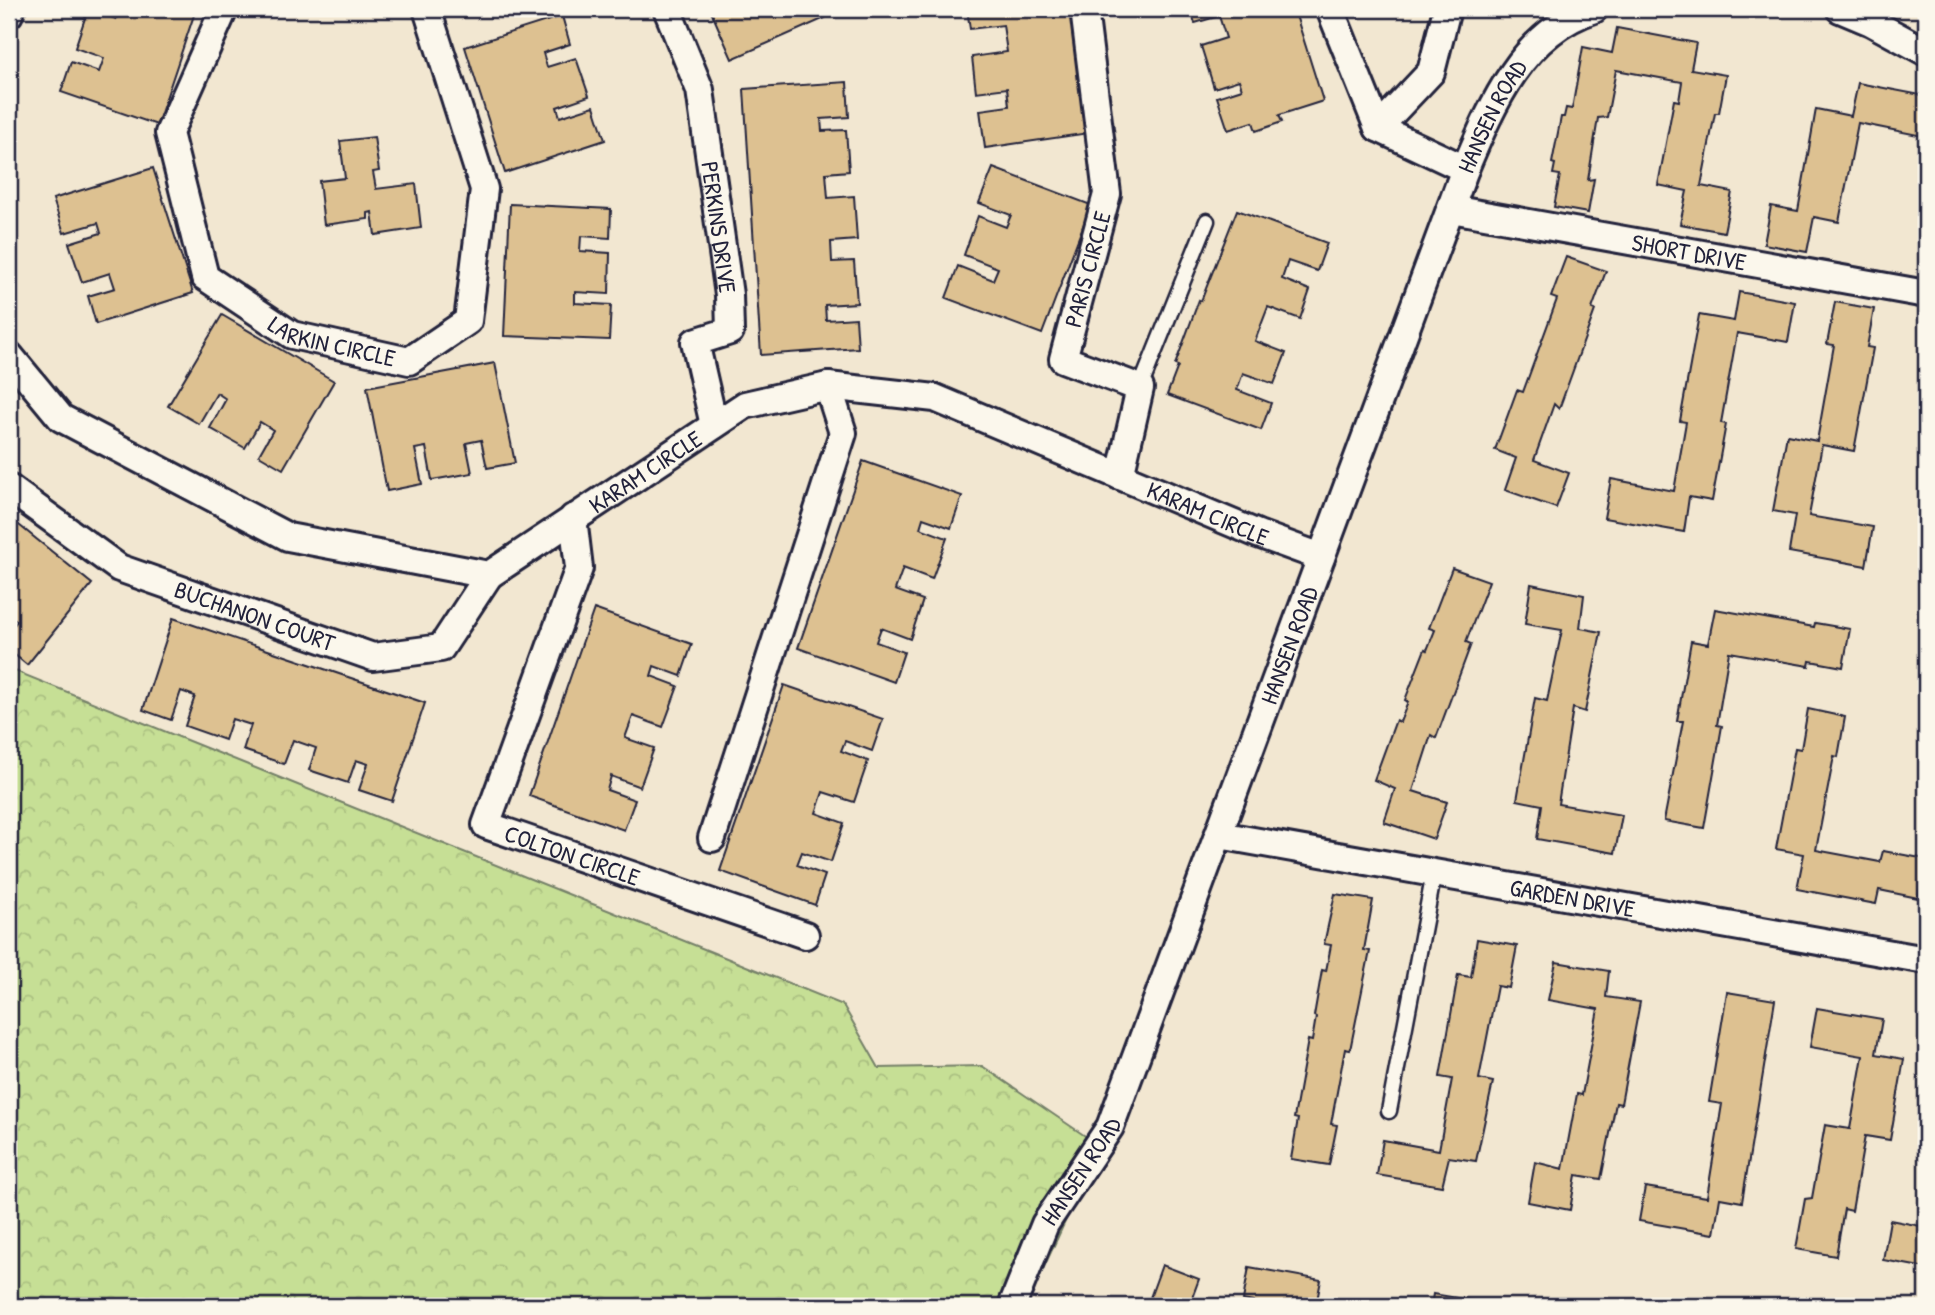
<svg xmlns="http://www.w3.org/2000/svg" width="1935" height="1315" viewBox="0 0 1935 1315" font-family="'Patrick Hand',sans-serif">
  <defs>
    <pattern id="forest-crowns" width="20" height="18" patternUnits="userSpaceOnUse" patternTransform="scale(1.75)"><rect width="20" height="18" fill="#c6df95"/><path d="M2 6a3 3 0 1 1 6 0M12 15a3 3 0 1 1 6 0" fill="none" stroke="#aabf81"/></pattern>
  </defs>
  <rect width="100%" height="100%" fill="#f2e7d1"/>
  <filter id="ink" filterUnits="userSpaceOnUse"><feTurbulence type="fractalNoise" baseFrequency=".0143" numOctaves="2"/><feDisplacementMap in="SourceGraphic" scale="14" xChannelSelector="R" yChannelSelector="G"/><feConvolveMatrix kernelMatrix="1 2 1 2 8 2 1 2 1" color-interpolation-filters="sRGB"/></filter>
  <g filter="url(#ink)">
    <!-- forest -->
    <path fill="url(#forest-crowns)" stroke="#748068" stroke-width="2" d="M 9,665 L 15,671 L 843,1005 L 879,1068 L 982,1066 L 1100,1146 L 1026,1306 L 9,1306 Z"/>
    <!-- building -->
    <g fill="#ddc191" stroke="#22223b" stroke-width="2">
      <path d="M 88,9 L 116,19 L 120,9 L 196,9 L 157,125 L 61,92 L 71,62 L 99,72 L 104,58 L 75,48 Z"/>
      <path d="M 710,9 L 821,9 L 825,18 L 732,59 Z"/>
      <path d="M 967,9 L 1072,9 L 1089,133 L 985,148 L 980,110 L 1009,106 L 1007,88 L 976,92 L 972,57 L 1007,52 L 1003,25 L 970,29 Z"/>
      <path d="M 1190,9 L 1294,9 L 1323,101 L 1279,115 L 1282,122 L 1256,131 L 1253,122 L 1228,130 L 1217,97 L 1242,89 L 1239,80 L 1214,88 L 1201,46 L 1226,38 L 1219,16 L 1195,23 Z"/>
      <path d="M 562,16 L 570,44 L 543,53 L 547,67 L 576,58 L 589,96 L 557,107 L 560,117 L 594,106 L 605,140 L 505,173 L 465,47 Z"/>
      <path d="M 1617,28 L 1696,43 L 1691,69 L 1726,75 L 1719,113 L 1715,113 L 1701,186 L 1732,192 L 1724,232 L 1680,224 L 1687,191 L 1658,185 L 1674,100 L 1679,101 L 1682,82 L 1616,70 L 1607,117 L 1598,118 L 1588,180 L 1594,179 L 1588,213 L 1554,207 L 1560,175 L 1553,174 L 1555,164 L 1552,163 L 1561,117 L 1564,117 L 1566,108 L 1572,109 L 1583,47 L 1612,53 Z"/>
      <path d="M 847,82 L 849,117 L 821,119 L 822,131 L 846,130 L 849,171 L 826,173 L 828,198 L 854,196 L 857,240 L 831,242 L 832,262 L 854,261 L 857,303 L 825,305 L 826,320 L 856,318 L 858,348 L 761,355 L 744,89 Z"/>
      <path d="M 1858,83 L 1926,96 L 1926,158 L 1923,136 L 1858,123 L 1839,222 L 1814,217 L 1807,252 L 1764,244 L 1771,206 L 1798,211 L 1816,109 L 1851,116 Z"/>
      <path d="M 374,137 L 379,171 L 373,172 L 376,189 L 416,184 L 421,228 L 375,235 L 372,212 L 368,213 L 368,219 L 324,225 L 319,181 L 345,178 L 340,141 Z"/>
      <path d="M 153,168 L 193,293 L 96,324 L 88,296 L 115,288 L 110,273 L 82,282 L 69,243 L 101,233 L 98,223 L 64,233 L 53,199 Z"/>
      <path d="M 993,168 L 1091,205 L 1042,334 L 946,298 L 958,266 L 993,280 L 998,268 L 964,255 L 978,216 L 1006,227 L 1011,215 L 979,203 Z"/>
      <path d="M 510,204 L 611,209 L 610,238 L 581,236 L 580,251 L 610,253 L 609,294 L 575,292 L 575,303 L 611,305 L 609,340 L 504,336 Z"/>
      <path d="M 1237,210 L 1327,243 L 1317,271 L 1288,261 L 1282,279 L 1310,290 L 1300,319 L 1268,307 L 1255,341 L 1286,353 L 1274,384 L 1243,373 L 1237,390 L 1271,403 L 1261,430 L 1167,395 L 1178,366 L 1175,365 L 1199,300 L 1201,301 Z"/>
      <path d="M 1566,257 L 1606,271 L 1592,309 L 1595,310 L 1559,409 L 1554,404 L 1534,460 L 1569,473 L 1556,508 L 1505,490 L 1516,458 L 1495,450 L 1517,390 L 1523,392 L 1557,299 L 1551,297 Z"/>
      <path d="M 1739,292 L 1795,302 L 1788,342 L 1737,333 L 1721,423 L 1726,424 L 1712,501 L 1689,497 L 1684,532 L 1604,518 L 1611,479 L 1674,491 L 1686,422 L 1680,421 L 1699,315 L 1734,321 Z"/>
      <path d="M 1835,302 L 1874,309 L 1867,347 L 1873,348 L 1854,451 L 1822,445 L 1809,516 L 1873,527 L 1866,566 L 1789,552 L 1795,515 L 1773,511 L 1787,435 L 1817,441 L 1834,345 L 1827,344 Z"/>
      <path d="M 222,315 L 334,381 L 283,469 L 259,455 L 273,430 L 260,422 L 245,448 L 210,428 L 226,399 L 217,393 L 199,424 L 168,406 Z"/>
      <path d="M 495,363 L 515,463 L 487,468 L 481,440 L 466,443 L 472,473 L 432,480 L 426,447 L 415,449 L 422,484 L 387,491 L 367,387 Z"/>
      <path d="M 863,461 L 962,496 L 951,528 L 923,518 L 920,528 L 947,538 L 932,579 L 903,568 L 895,590 L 923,600 L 910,639 L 881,628 L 876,642 L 904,652 L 894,682 L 798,648 Z"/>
      <path d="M 9,517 L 92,584 L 27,665 L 9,650 L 9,631 L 17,621 L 9,614 Z"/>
      <path d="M 1452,568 L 1489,581 L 1466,642 L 1471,644 L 1436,738 L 1431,735 L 1413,791 L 1447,802 L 1434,839 L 1384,822 L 1395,789 L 1374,780 L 1396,720 L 1400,722 L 1408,702 L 1405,700 L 1425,649 L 1427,650 L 1435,630 L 1429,628 Z"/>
      <path d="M 1531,584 L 1584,595 L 1580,628 L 1601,632 L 1585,712 L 1573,708 L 1558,804 L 1622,815 L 1615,853 L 1537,839 L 1542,805 L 1517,800 L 1535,698 L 1547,701 L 1562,630 L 1525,624 Z"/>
      <path d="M 594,609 L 692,644 L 681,676 L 654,666 L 651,676 L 678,686 L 663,727 L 633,716 L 625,738 L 654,748 L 640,787 L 611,776 L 607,790 L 635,800 L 624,830 L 529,796 Z"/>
      <path d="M 1715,609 L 1814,627 L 1815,623 L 1850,629 L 1843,667 L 1810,661 L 1809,666 L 1729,652 L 1717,725 L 1722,726 L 1704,828 L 1664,821 L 1683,721 L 1677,721 L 1691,641 L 1708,644 Z"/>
      <path d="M 173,618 L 425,703 L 392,801 L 359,790 L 368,764 L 356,760 L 348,783 L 309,770 L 316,748 L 293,740 L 284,764 L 243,750 L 251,725 L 232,719 L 225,740 L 185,726 L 195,696 L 181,691 L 171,720 L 143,710 Z"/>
      <path d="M 784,685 L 883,719 L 872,751 L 845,741 L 841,751 L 868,761 L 854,802 L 823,792 L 816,813 L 844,823 L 831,862 L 802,852 L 797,865 L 825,875 L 815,905 L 720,871 Z"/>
      <path d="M 1808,709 L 1845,717 L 1838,757 L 1834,756 L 1816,850 L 1880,862 L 1883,851 L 1926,859 L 1918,898 L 1879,890 L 1876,904 L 1797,889 L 1804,854 L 1776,849 L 1795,748 L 1801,749 Z"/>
      <path d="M 1335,894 L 1373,900 L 1364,950 L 1370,951 L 1350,1050 L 1345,1049 L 1331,1124 L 1337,1125 L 1329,1165 L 1291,1159 L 1298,1119 L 1294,1118 L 1308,1040 L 1312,1041 L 1316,1017 L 1314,1016 L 1322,970 L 1326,971 L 1331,945 L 1324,944 Z"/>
      <path d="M 1477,939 L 1517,946 L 1509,988 L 1497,986 L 1479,1079 L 1493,1082 L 1476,1161 L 1449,1157 L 1442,1186 L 1377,1175 L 1383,1140 L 1439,1150 L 1452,1079 L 1440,1077 L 1458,975 L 1471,977 Z"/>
      <path d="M 1556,962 L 1609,971 L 1606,997 L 1640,1002 L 1621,1104 L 1616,1103 L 1601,1179 L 1576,1175 L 1570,1210 L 1528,1202 L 1535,1162 L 1563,1169 L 1577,1094 L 1582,1095 L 1598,1009 L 1548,1000 Z"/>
      <path d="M 1727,992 L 1775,1000 L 1742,1202 L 1720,1198 L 1714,1234 L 1639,1221 L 1645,1187 L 1707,1197 L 1722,1104 L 1709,1102 Z"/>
      <path d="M 1817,1008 L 1882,1019 L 1876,1054 L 1904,1059 L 1890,1140 L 1865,1136 L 1852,1211 L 1844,1209 L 1836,1256 L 1796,1249 L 1805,1199 L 1812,1198 L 1825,1125 L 1850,1129 L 1863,1056 L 1810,1047 Z"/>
      <path d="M 1890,1220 L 1926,1227 L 1926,1268 L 1883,1260 Z"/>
      <path d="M 1162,1265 L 1199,1279 L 1189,1306 L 1147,1306 Z"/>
      <path d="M 1249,1267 L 1321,1280 L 1316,1306 L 1275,1306 L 1243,1300 Z"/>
      <path d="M 1433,1294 L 1506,1306 L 1431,1306 Z"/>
    </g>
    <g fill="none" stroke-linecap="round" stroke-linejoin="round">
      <!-- lane casing -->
      <g stroke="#22223b" stroke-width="19">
        <g id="lane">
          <path d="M 1140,388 L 1207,221"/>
          <path d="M 1389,1111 L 1434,873"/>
        </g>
      </g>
      <!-- street casing -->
      <g stroke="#22223b" stroke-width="32">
        <g id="street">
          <path id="s1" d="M 224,9 L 169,133 L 205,277 L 292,335 L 409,361 L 468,321 L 484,189 L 427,9"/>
          <path id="s2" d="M 667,9 L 700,90 L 729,295 L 730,331 L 695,342 L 714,425"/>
          <path d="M 1084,9 L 1107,194 L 1063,359 L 1140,388 L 1120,476"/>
          <path d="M 1330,9 L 1378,128"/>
          <path d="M 1447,9 L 1431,72 L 1378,128 L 1465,169"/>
          <path d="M 1840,9 L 1871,22 L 1926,52"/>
          <path d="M 9,14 L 11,9"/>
          <path id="s3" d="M 1451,209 L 1926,294"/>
          <path id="s4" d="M 9,355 L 61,418 L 288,537 L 489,575 L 745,405 L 828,386 L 935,398 L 1258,534 L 1321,557"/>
          <path id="s5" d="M 9,488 L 119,568 L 373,657 L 441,648 L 489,575"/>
          <path id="s6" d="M 573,518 L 579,568 L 486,825 L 805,935"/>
          <path id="s7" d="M 1219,835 L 1926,960"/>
          <path d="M 712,838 L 843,433 L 828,386"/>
          <path id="s8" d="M 1012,1306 L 1045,1224 L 1110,1127 L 1465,169 C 1492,105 1522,32 1594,9"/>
        </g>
      </g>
      <!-- lane -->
      <use href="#lane" stroke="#fbf7ec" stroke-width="14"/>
      <!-- street -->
      <use href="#street" stroke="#fbf7ec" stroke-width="26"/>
    </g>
  </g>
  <g text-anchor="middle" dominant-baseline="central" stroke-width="5" stroke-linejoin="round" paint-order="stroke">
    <!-- street labels -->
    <g font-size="24" fill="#22223b" stroke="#fbf7ec">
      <text stroke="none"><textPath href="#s8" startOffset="1286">HANSEN ROAD</textPath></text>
      <text stroke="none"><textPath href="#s2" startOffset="226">PERKINS DRIVE</textPath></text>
      <text stroke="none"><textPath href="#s3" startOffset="242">SHORT DRIVE</textPath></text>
      <text transform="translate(1087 269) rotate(-75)">PARIS CIRCLE</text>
      <text stroke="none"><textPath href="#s1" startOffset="429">LARKIN CIRCLE</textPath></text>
      <text stroke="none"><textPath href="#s4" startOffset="730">KARAM CIRCLE</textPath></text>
      <text stroke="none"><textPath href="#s4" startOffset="1339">KARAM CIRCLE</textPath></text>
      <text stroke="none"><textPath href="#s5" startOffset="280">BUCHANON COURT</textPath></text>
      <text stroke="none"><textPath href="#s8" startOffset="719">HANSEN ROAD</textPath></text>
      <text stroke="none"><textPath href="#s6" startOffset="415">COLTON CIRCLE</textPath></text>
      <text stroke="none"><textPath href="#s7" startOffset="359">GARDEN DRIVE</textPath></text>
      <text stroke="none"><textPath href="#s8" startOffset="152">HANSEN ROAD</textPath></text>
    </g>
  </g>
  <!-- margin -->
  <rect width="1935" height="1315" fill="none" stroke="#fbf7ec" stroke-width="35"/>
  <rect x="18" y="18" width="1900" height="1280" fill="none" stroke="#22223b" stroke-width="2.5" filter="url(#ink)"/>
</svg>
